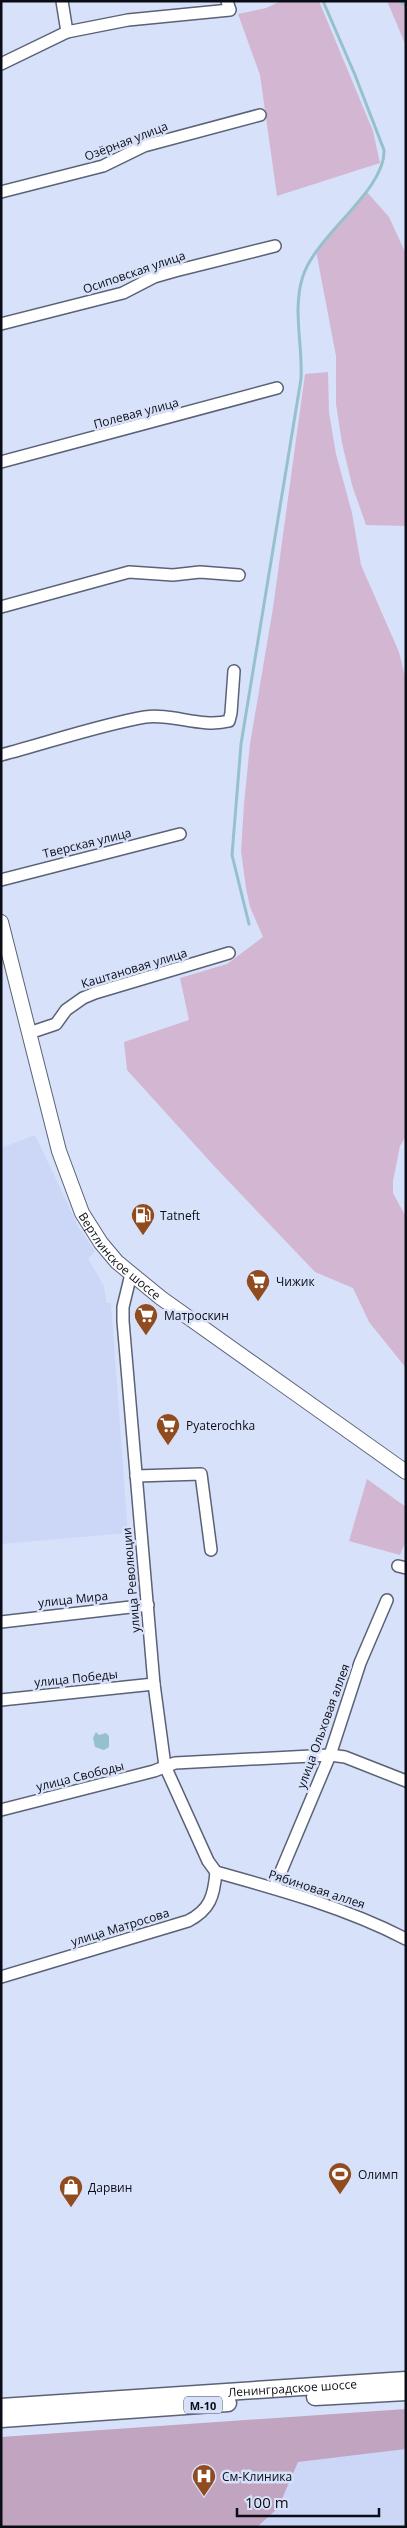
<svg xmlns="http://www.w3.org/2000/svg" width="407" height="2528" viewBox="0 0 407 2528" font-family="'Open Sans',sans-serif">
  <rect width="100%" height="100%" fill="#d8e1fa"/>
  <!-- built -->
  <g fill="#ccd7f7">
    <path d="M 35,1135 L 79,1228 L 95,1251 L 88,1259 L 104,1286 L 107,1303 L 111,1303 L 128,1533 L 1,1544 L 1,1148 Z"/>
    <path d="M 406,2427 L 406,2527 L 1,2527 Z"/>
  </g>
  <!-- green -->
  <g fill="#d3b7d2">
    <path d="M 281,1 L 319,1 L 373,131 L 380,163 L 277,196 L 260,75 L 238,14 L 266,8 Z"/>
    <path d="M 387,1 L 406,1 L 406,46 Z"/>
    <path d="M 366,191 L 389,217 L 406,254 L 406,526 L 366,525 L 352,485 L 342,443 L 336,404 L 336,356 L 316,251 Z"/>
    <path d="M 328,372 L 329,412 L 336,454 L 352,513 L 361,565 L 399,652 L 406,680 L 406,1136 L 400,1146 L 393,1181 L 393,1193 L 406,1217 L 406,1368 L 369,1322 L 353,1288 L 315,1272 L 215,1167 L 127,1070 L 124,1042 L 189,1020 L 180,978 L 227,964 L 263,937 L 250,907 L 246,888 L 241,851 L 244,804 L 250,744 L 273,608 L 305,374 Z"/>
    <path d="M 367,1479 L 406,1507 L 406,1540 L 400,1555 L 349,1541 Z"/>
  </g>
  <!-- forest -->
  <path fill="#c1a5c0" d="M 406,2409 L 406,2449 L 298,2462 L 278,2508 L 257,2527 L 1,2527 L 1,2437 Z"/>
  <!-- water -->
  <path fill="#94c1cc" d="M 96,1732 L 99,1735 L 106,1733 L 109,1736 L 109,1747 L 104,1750 L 95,1747 L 93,1738 Z"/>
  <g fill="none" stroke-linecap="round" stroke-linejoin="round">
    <!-- stream -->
    <path stroke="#94c1cc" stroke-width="3" d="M 249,924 L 232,855 L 241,744 L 301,379 C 303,346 292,309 303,276 C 316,235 386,190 384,150 L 355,75 L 323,1"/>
    <!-- canal -->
    <path stroke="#94c1cc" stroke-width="10" d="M 405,1 L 406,2"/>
    <!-- minor casing -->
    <g stroke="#5b6277" stroke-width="14">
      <g id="minor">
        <path d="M 62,1 L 67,32"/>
        <path d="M 1,64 L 67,32 L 128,20 L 230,10 L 227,1"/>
        <path d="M 1,192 L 103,166 L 144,146 L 260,115"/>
        <path d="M 1,324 L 123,293 L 154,277 L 175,271 L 275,246"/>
        <path d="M 1,462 L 277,388"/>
        <path d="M 1,607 L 129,572 L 173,575 L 200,572 L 239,575"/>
        <path d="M 1,755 C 47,743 99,725 145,717 C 172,713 201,728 229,721 L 231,713 L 234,671"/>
        <path d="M 1,880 L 180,834"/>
        <path d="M 29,1033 L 56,1024 L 66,1010 L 83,998 L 95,993 L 229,953"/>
        <path d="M 131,1274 L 123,1307 L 123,1321 L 154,1684 L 165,1766 L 208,1861 L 216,1872"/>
        <path d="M 136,1476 L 201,1474 L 211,1550"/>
        <path d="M 398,1566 L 406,1568"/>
        <path d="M 1,1622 L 148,1605"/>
        <path d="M 1,1700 L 154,1684"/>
        <path d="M 1,1810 L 154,1771 L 175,1763 L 330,1755 L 345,1757 L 406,1781"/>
        <path d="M 216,1872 C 281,1890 346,1908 406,1939"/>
        <path d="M 274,1888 L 330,1755 L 360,1663 L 387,1600"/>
        <path d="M 1,1977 L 188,1921 C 210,1910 214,1896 216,1872"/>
      </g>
    </g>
    <!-- major casing -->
    <g stroke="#5b6277" stroke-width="16">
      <g id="major">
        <path id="s1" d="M 1,922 L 59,1151 L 82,1213 L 101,1243 L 117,1262 L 161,1298 L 406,1472"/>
      </g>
    </g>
    <!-- highway casing -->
    <g stroke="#5b6277" stroke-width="19">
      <g id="highway">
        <path d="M 315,2397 L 406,2392"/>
        <path id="s2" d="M 1,2407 L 406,2380"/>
        <path d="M 1,2419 L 228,2403"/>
      </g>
    </g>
    <!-- minor -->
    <use href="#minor" stroke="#fff" stroke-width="11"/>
    <!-- major -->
    <use href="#major" stroke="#fff" stroke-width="14"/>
    <!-- highway -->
    <use href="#highway" stroke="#fff" stroke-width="16"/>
  </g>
  <!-- icons -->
  <defs>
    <g id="fuel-pin" transform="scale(1.25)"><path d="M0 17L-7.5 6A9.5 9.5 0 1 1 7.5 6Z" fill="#904c1f" stroke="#d8e1fa"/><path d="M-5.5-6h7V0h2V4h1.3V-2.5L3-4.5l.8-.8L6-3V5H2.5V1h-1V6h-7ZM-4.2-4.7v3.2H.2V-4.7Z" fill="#fff"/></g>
    <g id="supermarket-pin" transform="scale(1.25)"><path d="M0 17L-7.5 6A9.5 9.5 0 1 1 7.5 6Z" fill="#904c1f" stroke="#d8e1fa"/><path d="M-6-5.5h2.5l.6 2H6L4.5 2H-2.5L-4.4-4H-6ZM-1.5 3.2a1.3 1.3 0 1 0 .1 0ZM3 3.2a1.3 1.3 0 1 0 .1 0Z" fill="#fff"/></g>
    <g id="stadium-pin" transform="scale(1.25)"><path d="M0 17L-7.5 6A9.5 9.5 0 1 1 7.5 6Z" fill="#904c1f" stroke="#d8e1fa"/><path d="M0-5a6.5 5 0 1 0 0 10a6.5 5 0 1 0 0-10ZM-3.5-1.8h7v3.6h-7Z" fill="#fff"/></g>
    <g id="shop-pin" transform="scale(1.25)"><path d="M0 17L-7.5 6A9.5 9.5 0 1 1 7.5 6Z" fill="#904c1f" stroke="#d8e1fa"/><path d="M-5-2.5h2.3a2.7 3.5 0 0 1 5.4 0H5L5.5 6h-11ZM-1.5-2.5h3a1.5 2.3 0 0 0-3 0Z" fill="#fff"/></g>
    <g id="hospital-pin" transform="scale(1.25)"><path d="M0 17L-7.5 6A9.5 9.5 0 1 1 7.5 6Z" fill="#904c1f" stroke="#d8e1fa"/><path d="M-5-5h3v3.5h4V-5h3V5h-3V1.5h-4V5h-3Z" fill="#fff"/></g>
  </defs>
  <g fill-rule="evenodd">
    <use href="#fuel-pin" x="143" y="1215"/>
    <use href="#supermarket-pin" x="258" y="1281"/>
    <use href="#supermarket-pin" x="146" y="1315"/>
    <use href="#supermarket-pin" x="168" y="1425"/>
    <use href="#stadium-pin" x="340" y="2174"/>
    <use href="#shop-pin" x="71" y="2187"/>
    <use href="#hospital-pin" x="204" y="2476"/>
  </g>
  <g text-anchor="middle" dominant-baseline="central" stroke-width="5" stroke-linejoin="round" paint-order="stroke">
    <!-- shield labels -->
    <rect fill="#d8e1fa" stroke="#484d5a" stroke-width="1" x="184" y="2396.5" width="38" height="17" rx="4"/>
    <g font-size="11" font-weight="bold" fill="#0a0d15">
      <text x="203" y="2405">М-10</text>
    </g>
    <!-- street labels -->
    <g font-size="12" fill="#0a0d15" stroke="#d8e1fa">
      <text transform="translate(126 141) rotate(-21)">Озёрная улица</text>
      <text transform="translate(134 272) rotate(-19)">Осиповская улица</text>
      <text transform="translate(136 413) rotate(-15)">Полевая улица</text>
      <text transform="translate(87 843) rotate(-14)">Тверская улица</text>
      <text transform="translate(134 968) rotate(-17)">Каштановая улица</text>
      <text stroke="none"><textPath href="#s1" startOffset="360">Вертлинское шоссе</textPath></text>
      <text transform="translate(131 1580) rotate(-95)">улица Революции</text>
      <text transform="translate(73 1599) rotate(-6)">улица Мира</text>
      <text transform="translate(76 1678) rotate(-6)">улица Победы</text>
      <text transform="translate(323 1726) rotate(-70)">улица Ольховая аллея</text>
      <text transform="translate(80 1776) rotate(-14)">улица Свободы</text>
      <text transform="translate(317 1889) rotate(18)">Рябиновая аллея</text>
      <text transform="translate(120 1927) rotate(-17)">улица Матросова</text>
      <text stroke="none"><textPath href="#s2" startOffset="292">Ленинградское шоссе</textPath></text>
    </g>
    <!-- poi labels -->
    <g font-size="12" fill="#0a0d15" stroke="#d8e1fa" text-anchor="start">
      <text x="160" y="1215">Tatneft</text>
      <text x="276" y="1281">Чижик</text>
      <text x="164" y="1315">Матроскин</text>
      <text x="186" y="1425">Pyaterochka</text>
      <text x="358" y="2174">Олимп</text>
      <text x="88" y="2187">Дарвин</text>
      <text x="222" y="2476">См-Клиника</text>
    </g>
  </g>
  <!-- border -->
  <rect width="407" height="2528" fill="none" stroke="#0a0d15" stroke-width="5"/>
  <!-- scale -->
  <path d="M237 2508v8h142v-8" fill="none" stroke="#0a0d15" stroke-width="2.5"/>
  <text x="245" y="2508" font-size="15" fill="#0a0d15" stroke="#d8e1fa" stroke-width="4" paint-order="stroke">100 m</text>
</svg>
